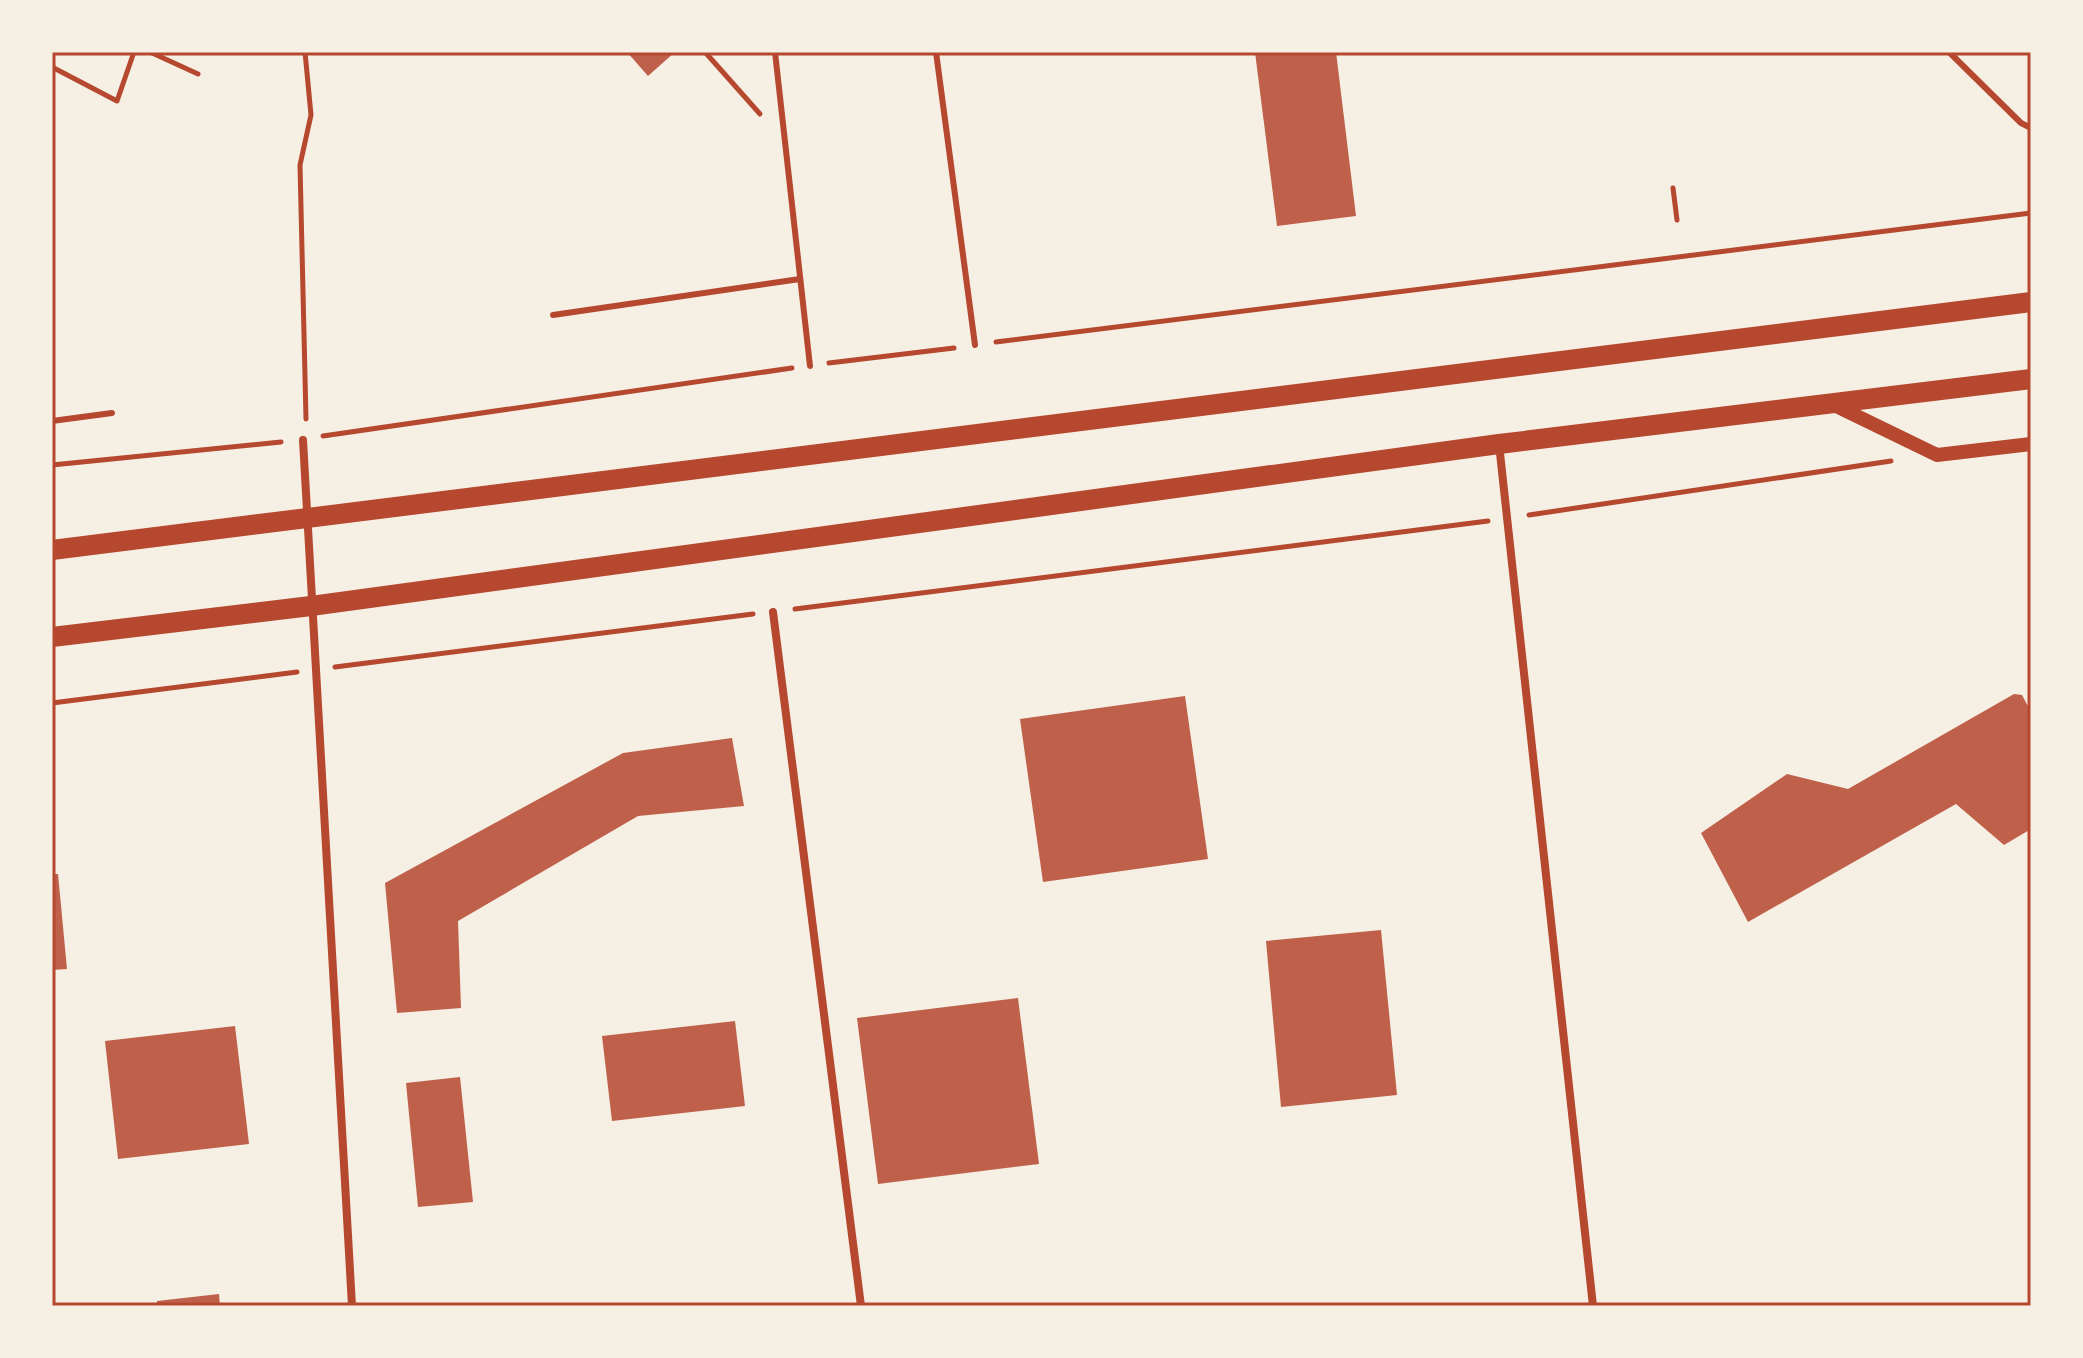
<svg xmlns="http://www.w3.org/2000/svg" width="2083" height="1358" viewBox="0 0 2083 1358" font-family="Cabin,sans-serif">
  <rect width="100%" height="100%" fill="#f6efe4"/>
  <!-- building -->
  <g fill="#bf614a">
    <path d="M 627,52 L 675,52 L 648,76 Z"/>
    <path d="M 1255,52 L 1336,52 L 1356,216 L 1277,226 Z"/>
    <path d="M 2014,694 L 2022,695 L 2031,712 L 2031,829 L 2004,845 L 1956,804 L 1748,922 L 1701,833 L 1787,774 L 1848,789 Z"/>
    <path d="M 1185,696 L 1208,859 L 1043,882 L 1020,719 Z"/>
    <path d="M 732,738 L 744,806 L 638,816 L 458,921 L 461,1008 L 397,1013 L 385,883 L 623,753 Z"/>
    <path d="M 52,874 L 58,874 L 67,969 L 52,970 Z"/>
    <path d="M 1381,930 L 1397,1095 L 1281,1107 L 1266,941 Z"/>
    <path d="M 1018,998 L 1039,1164 L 878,1184 L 857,1018 Z"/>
    <path d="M 735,1021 L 745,1106 L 612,1121 L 602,1036 Z"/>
    <path d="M 235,1026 L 249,1144 L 118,1159 L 105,1041 Z"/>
    <path d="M 460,1077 L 473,1202 L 418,1207 L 406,1083 Z"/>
    <path d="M 219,1294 L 220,1306 L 157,1306 L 157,1301 Z"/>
  </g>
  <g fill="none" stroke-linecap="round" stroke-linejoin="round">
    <!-- path -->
    <g stroke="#b5482f" stroke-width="5">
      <path d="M 150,52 L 198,74"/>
      <path d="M 305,52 L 311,115 L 300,165 L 306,419"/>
      <path d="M 705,52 L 760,114"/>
      <path d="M 52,67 L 117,101 L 134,52"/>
      <path d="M 1673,188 L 1677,220"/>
      <path d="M 996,342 L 2031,213"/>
      <path d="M 829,363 L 954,348"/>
      <path d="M 323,436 L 792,368"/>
      <path d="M 52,465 L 281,442"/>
      <path d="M 1529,515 L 1891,461"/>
      <path d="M 795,609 L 1488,521"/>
      <path d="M 335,667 L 753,614"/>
      <path d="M 52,703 L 297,672"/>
    </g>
    <!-- service -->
    <g stroke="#b5482f" stroke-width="6">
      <path d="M 775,52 L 810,366"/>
      <path d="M 936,52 L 975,345"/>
      <path d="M 1949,52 L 2021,123 L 2031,128"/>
      <path d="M 553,315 L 800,279"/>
      <path d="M 52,421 L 112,413"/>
    </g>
    <!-- minor -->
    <g stroke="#b5482f" stroke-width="8">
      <path d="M 303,440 L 352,1306"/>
      <path d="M 1499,444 L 1593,1306"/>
      <path d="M 773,612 L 861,1306"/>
    </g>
    <!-- tertiary -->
    <path stroke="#b5482f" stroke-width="14" d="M 1832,404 L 1937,455 L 2031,444"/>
    <!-- primary -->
    <g stroke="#b5482f" stroke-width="20">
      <path d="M 52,550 L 2031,302"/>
      <path d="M 52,637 L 311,606 L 1499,444 L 2031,379"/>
    </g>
  </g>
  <!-- border -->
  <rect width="2083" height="1358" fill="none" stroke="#f6efe4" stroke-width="108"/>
  <rect x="54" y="54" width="1975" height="1250" fill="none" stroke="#b5482f" stroke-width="3"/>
</svg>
